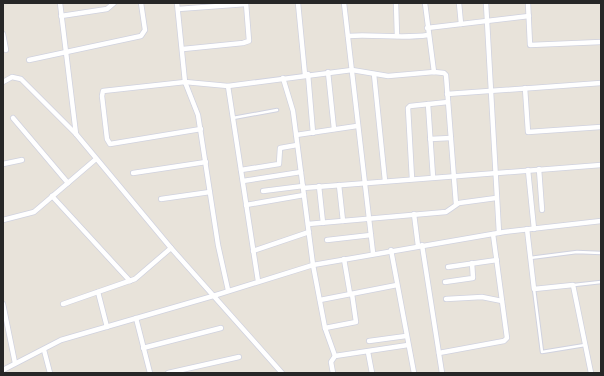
<svg xmlns="http://www.w3.org/2000/svg" width="604" height="376" viewBox="0 0 604 376" font-family="'IBM Plex Sans',sans-serif">
  <rect width="100%" height="100%" fill="#e8e3da"/>
  <g fill="none" stroke-linecap="round" stroke-linejoin="round">
    <!-- service casing -->
    <g stroke="#d0d2df" stroke-width="4.5">
      <g id="service">
        <path d="M 233,118 L 277,110"/>
        <path d="M 530,258 L 577,252 L 601,253"/>
        <path d="M 574,285 L 601,282"/>
        <path d="M 534,289 L 542,352 L 585,345"/>
      </g>
    </g>
    <!-- minor casing -->
    <g stroke="#d0d2df" stroke-width="6">
      <g id="minor">
        <path d="M 60,3 L 76,134"/>
        <path d="M 177,3 L 185,82 L 198,115 L 218,245 L 228,290"/>
        <path d="M 298,3 L 305,75"/>
        <path d="M 344,3 L 373,253"/>
        <path d="M 396,3 L 397,36"/>
        <path d="M 425,3 L 434,72"/>
        <path d="M 459,3 L 461,24"/>
        <path d="M 486,3 L 499,233"/>
        <path d="M 528,3 L 530,45 L 601,42"/>
        <path d="M 178,9 L 246,4"/>
        <path d="M 61,16 L 107,9 L 114,3"/>
        <path d="M 427,28 L 529,16"/>
        <path d="M 3,34 L 6,50"/>
        <path d="M 348,36 C 375,34 401,39 428,35"/>
        <path d="M 183,49 L 243,43 L 249,41 L 246,3"/>
        <path d="M 29,60 L 141,36 L 145,30 L 141,3"/>
        <path d="M 328,72 L 334,129"/>
        <path d="M 308,74 L 313,133"/>
        <path d="M 374,74 L 385,181"/>
        <path d="M 283,78 L 293,111 L 313,265 L 325,328 L 335,356 L 408,345"/>
        <path d="M 3,82 L 12,77 L 21,79 L 76,134 L 171,248 L 282,373"/>
        <path d="M 228,86 L 258,281"/>
        <path d="M 525,88 L 528,132 L 601,127"/>
        <path d="M 447,94 L 601,83"/>
        <path d="M 428,104 L 433,177"/>
        <path d="M 13,118 L 68,183"/>
        <path d="M 201,129 L 110,144 L 107,139 L 102,96 L 103,91 L 185,82 L 228,86 L 352,70 L 388,76 L 434,72 L 444,73 L 446,75 L 456,204"/>
        <path d="M 296,135 L 357,126"/>
        <path d="M 430,139 L 451,138"/>
        <path d="M 3,164 L 22,160"/>
        <path d="M 539,169 L 542,210"/>
        <path d="M 241,170 L 279,164 L 280,148 L 297,145"/>
        <path d="M 528,170 L 534,229"/>
        <path d="M 133,173 L 206,162"/>
        <path d="M 412,179 L 408,108 L 410,106 L 448,102"/>
        <path d="M 243,181 L 301,172"/>
        <path d="M 339,185 L 343,221"/>
        <path d="M 319,186 L 323,223"/>
        <path d="M 303,188 L 601,165"/>
        <path d="M 263,191 L 303,186"/>
        <path d="M 52,196 L 130,281"/>
        <path d="M 161,199 L 210,192"/>
        <path d="M 246,205 L 304,195"/>
        <path d="M 414,214 L 418,246"/>
        <path d="M 3,220 L 34,212 L 96,159"/>
        <path d="M 308,224 L 446,212 L 459,203 L 496,198"/>
        <path d="M 527,229 L 534,289 L 573,285 L 591,373"/>
        <path d="M 327,240 L 371,235"/>
        <path d="M 422,245 L 442,373"/>
        <path d="M 391,250 L 414,373"/>
        <path d="M 253,251 L 309,232"/>
        <path d="M 344,259 L 350,294"/>
        <path d="M 448,267 L 497,260"/>
        <path d="M 445,282 L 473,278 L 472,263"/>
        <path d="M 98,292 L 107,327"/>
        <path d="M 446,299 L 482,297 L 502,301"/>
        <path d="M 320,300 L 397,285"/>
        <path d="M 3,304 L 15,363"/>
        <path d="M 63,304 L 135,279 L 171,248"/>
        <path d="M 136,318 L 150,373"/>
        <path d="M 325,328 L 356,322 L 352,294"/>
        <path d="M 369,341 L 406,336"/>
        <path d="M 143,348 L 221,328"/>
        <path d="M 44,350 L 50,373"/>
        <path d="M 368,352 L 372,373"/>
        <path d="M 439,353 L 504,341 L 507,338 L 493,234"/>
        <path d="M 3,370 L 61,340 L 213,296 L 313,265 L 504,232 L 601,221"/>
        <path d="M 168,373 L 239,357"/>
        <path d="M 333,373 L 331,362 L 335,356"/>
      </g>
    </g>
    <!-- service -->
    <use href="#service" stroke="#fff" stroke-width="2.5"/>
    <!-- minor -->
    <use href="#minor" stroke="#fff" stroke-width="4.5"/>
  </g>
  <!-- border -->
  <rect width="604" height="376" fill="none" stroke="#272727" stroke-width="8"/>
</svg>
